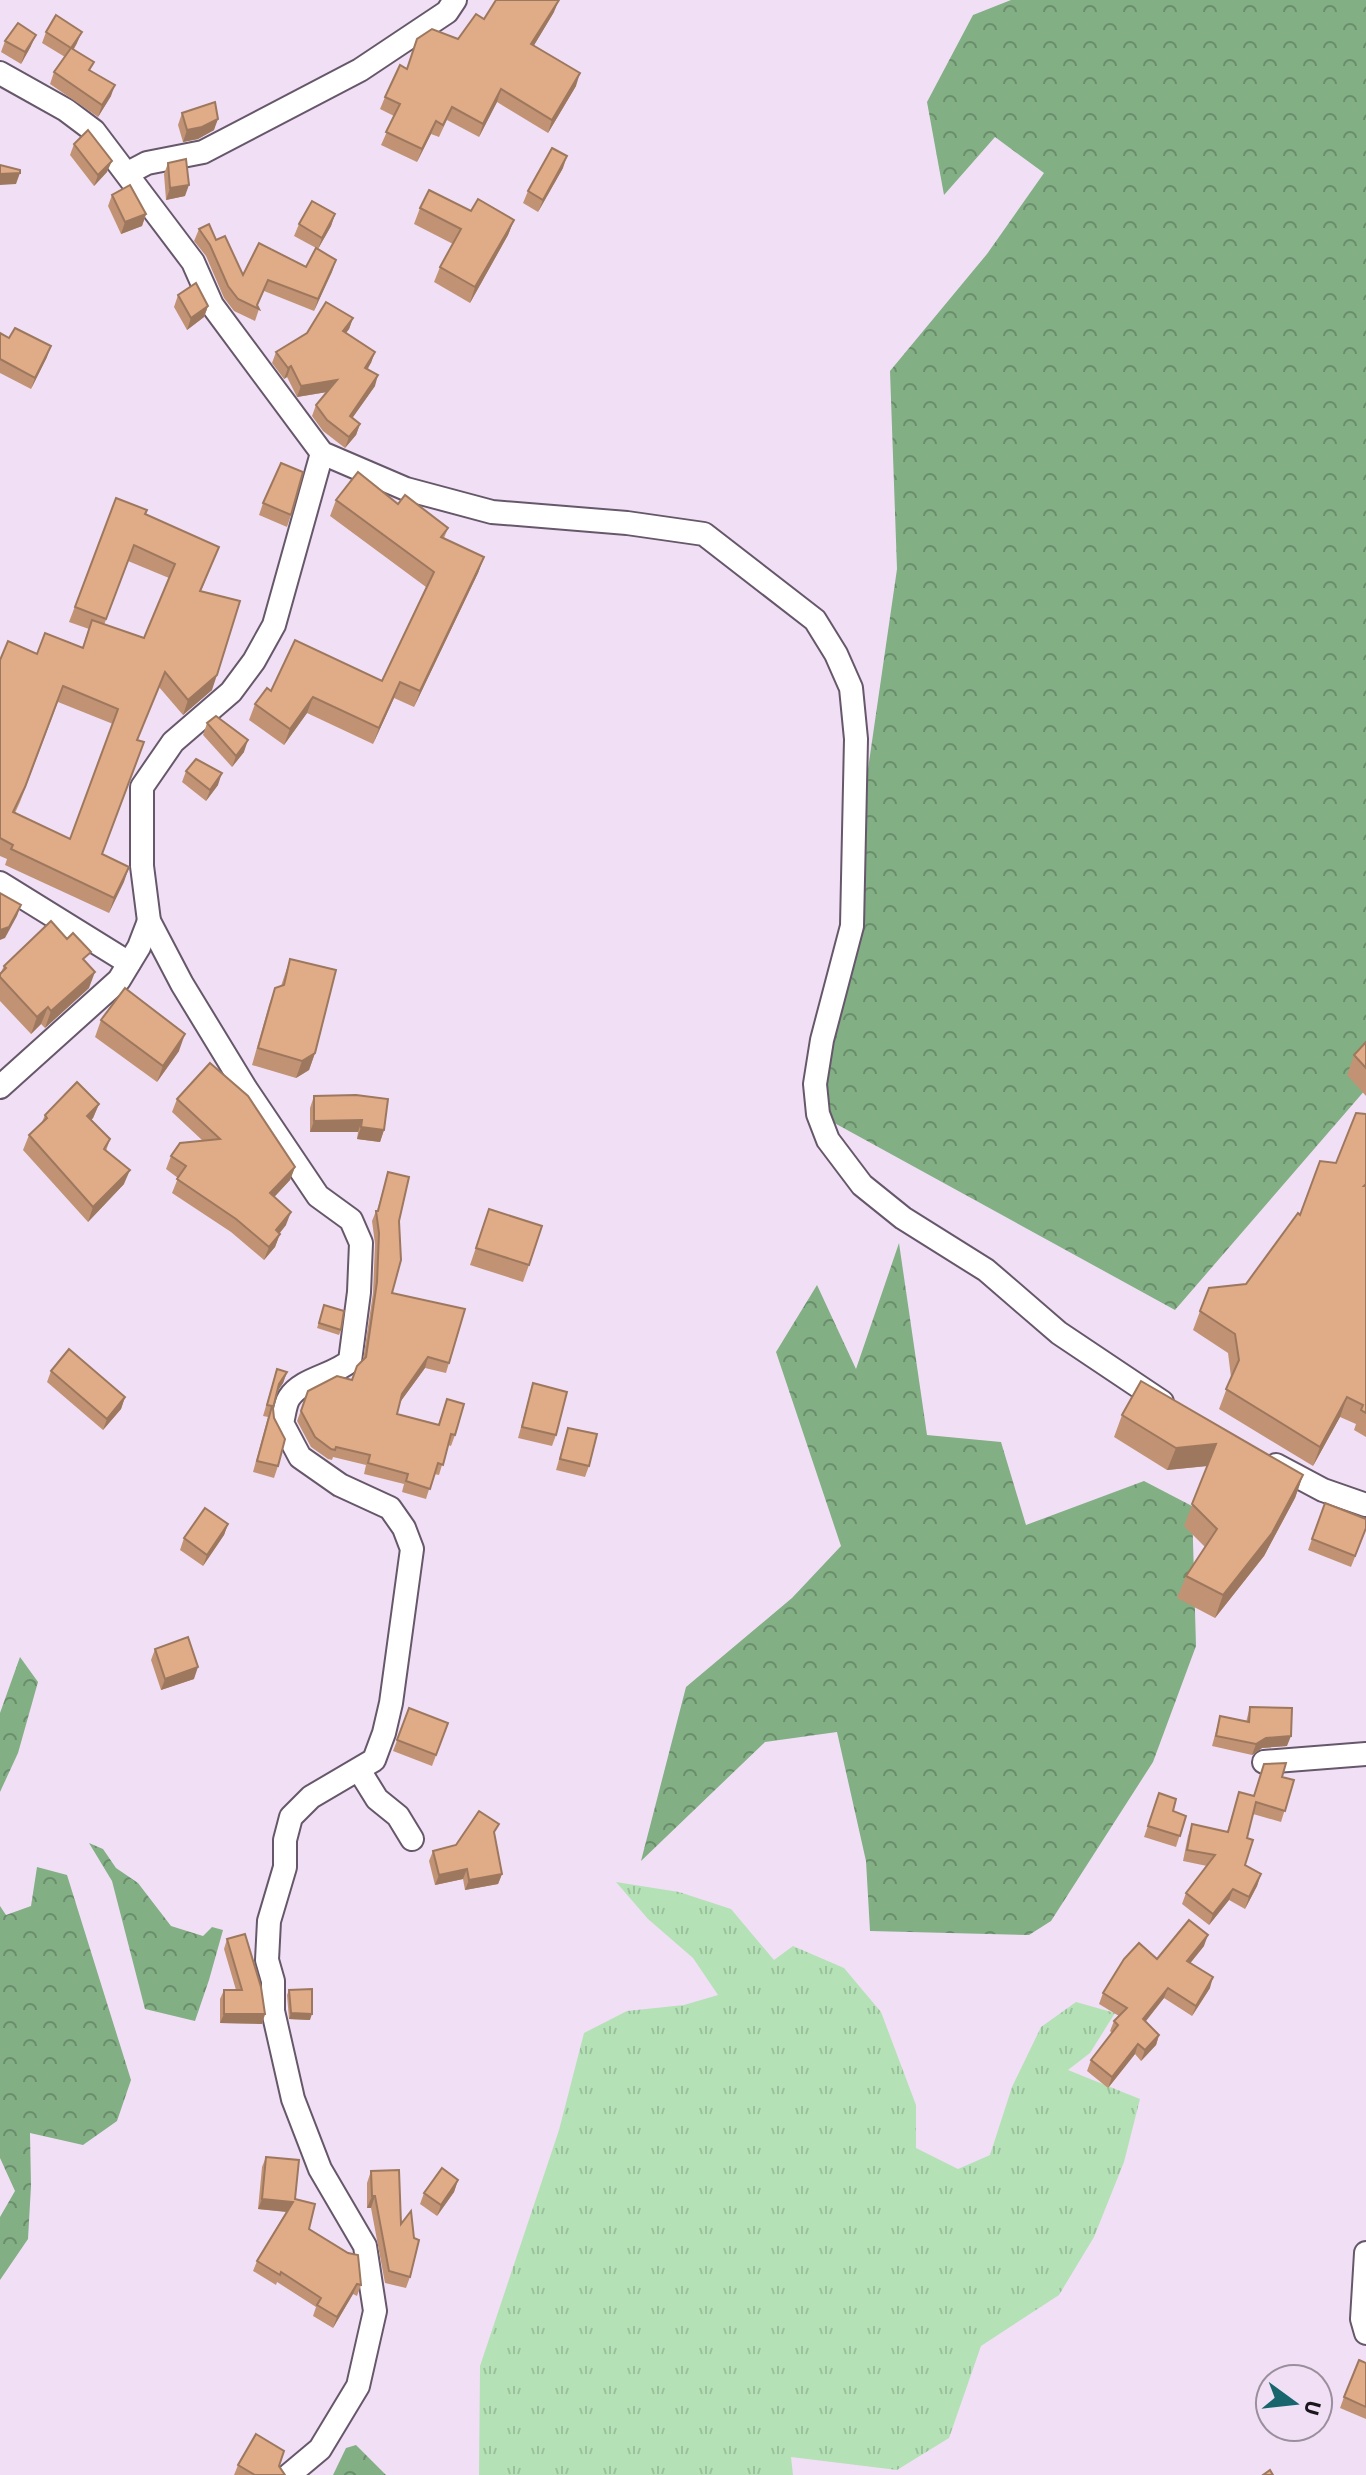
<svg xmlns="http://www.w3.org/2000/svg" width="1366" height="2475" viewBox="0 0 1366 2475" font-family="'Source Sans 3',sans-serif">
  <defs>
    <pattern id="grass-tufts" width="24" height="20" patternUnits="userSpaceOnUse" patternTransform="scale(2)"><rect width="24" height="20" fill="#b5e1b6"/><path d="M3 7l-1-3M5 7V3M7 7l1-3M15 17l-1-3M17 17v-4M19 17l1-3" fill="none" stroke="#9bc09c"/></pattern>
    <pattern id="forest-crowns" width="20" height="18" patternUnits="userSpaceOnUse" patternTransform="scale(2)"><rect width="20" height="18" fill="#82af84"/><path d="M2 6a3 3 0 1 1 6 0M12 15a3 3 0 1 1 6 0" fill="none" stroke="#6a8d6b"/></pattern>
  </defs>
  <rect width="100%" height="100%" fill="#f1e0f5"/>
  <!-- grass -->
  <path fill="url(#grass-tufts)" d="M 616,1882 L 679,1892 L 731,1909 L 774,1960 L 793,1946 L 844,1968 L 881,2012 L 916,2105 L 916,2148 L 958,2169 L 990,2155 L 1012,2087 L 1041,2027 L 1076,2002 L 1115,2013 L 1090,2053 L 1068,2070 L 1140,2099 L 1124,2162 L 1094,2237 L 1059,2295 L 981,2346 L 949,2438 L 897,2470 L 791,2457 L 793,2475 L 479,2475 L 480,2366 L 559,2130 L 584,2033 L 627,2011 L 684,2005 L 718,1995 L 693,1958 L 648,1919 Z"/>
  <!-- forest -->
  <g fill="url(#forest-crowns)">
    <path d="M 1011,0 L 1366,0 L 1366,1089 L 1175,1310 L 818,1114 L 897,569 L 890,371 L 987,254 L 1044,173 L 995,137 L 944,195 L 927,102 L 973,15 Z"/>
    <path d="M 899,1243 L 927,1435 L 1001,1442 L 1026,1525 L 1144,1481 L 1192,1506 L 1196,1646 L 1153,1762 L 1051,1921 L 1029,1935 L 870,1931 L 866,1861 L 837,1732 L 765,1742 L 641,1861 L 686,1687 L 792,1598 L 841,1546 L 776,1352 L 817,1285 L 856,1369 Z"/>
    <path d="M 20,1657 L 38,1682 L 18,1753 L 0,1792 L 0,1713 Z"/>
    <path d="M 89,1843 L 103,1849 L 116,1868 L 138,1883 L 171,1926 L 203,1936 L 212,1927 L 223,1930 L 209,1980 L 195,2021 L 145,2009 L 112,1881 Z"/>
    <path d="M 37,1867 L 67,1875 L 131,2080 L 117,2121 L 83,2145 L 30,2133 L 31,2186 L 28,2239 L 0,2280 L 0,2217 L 15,2191 L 0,2158 L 0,1906 L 6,1915 L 31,1906 Z"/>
    <path d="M 356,2445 L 386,2475 L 333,2475 L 346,2448 Z"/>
  </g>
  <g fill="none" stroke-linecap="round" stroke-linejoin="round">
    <!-- minor casing -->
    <g stroke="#66586a" stroke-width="26">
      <g id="minor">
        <path d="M 0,73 L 66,110 L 94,131 L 193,262 L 212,305 L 322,453 L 406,489 L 492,512 L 627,523 L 704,534 L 815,620 L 836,654 L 851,688 L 856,739 L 852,926 L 822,1040 L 815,1084 L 818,1114 L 828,1140 L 862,1185 L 903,1218 L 986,1270 L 1059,1333 L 1162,1402"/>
        <path d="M 128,173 L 147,163 L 203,152 L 360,70 L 447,12 L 455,0"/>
        <path d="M 0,883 L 129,963"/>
        <path d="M 0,1087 L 119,980 L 139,947 L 149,921"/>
        <path d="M 1276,1465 L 1323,1490 L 1366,1505"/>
        <path d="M 1264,1762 L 1366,1754"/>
        <path d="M 359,1770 L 377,1799 L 398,1816 L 412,1839"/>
        <path d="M 1366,2253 L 1362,2319 L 1366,2333"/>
        <path d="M 289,2475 L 320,2449 L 358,2386 L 375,2311 L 365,2246 L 320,2169 L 293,2099 L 273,2011 L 273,1981 L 267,1960 L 269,1921 L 285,1867 L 285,1840 L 291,1817 L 311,1797 L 374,1760 L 384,1733 L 391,1703 L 412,1549 L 404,1528 L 390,1508 L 340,1485 L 300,1457 L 282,1423 C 284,1416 285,1404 289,1398 C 302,1378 333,1376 350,1361 L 359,1292 L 361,1243 L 351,1220 L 318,1196 L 246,1089 L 182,984 L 149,921 L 142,866 L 142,787 L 173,742 L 231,692 L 254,661 L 274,625 L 322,453"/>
      </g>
    </g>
    <!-- minor -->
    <use href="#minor" stroke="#fff" stroke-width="22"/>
  </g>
  <!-- wall -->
  <g fill="#c19374" fill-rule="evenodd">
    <path d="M 554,12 L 534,45 L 576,86 L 548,133 L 497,102 L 479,137 L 447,120 L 439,137 L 431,134 L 417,162 L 381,145 L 394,116 L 380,109 L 385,97 L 407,69 L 458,39 L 484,19 Z"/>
    <path d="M 46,32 L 77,43 L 74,49 L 111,96 L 98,117 L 50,84 L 54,72 L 65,57 L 42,43 Z"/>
    <path d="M 5,41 L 31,46 L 21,64 L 1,52 Z"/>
    <path d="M 182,113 L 214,130 L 198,139 L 183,142 L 178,125 Z"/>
    <path d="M 74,144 L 107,172 L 94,186 L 70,155 Z"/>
    <path d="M 168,163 L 185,196 L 166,200 L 164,174 Z"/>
    <path d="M 563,168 L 538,212 L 523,203 L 528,191 Z"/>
    <path d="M 112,195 L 146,214 L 142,226 L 121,234 L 108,206 Z"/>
    <path d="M 420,208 L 471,211 L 514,220 L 508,235 L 470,303 L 434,282 L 440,267 L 453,244 L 414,224 Z"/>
    <path d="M 335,214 L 331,226 L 318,249 L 294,236 L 299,224 Z"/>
    <path d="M 199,229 L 216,240 L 243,275 L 306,267 L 336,260 L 314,311 L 264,291 L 257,306 L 259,309 L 255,321 L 234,311 L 224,298 L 206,256 L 194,241 Z"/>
    <path d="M 178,295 L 208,306 L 204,317 L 187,330 L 174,307 Z"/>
    <path d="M 353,318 L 349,329 L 346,333 L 375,352 L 368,369 L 375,386 L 352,418 L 360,424 L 356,435 L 345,448 L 323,431 L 312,416 L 316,405 L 327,392 L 297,397 L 287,377 L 284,379 L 272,363 L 276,352 Z"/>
    <path d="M 0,333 L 47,357 L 31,389 L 0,373 Z"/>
    <path d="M 116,498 L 145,514 L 219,547 L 201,591 L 212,690 L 183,715 L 159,687 L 137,740 L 102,854 L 129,867 L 109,913 L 5,865 L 7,859 L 0,856 L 0,660 L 82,648 L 89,629 L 69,622 ZM 128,561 L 169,578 L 144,638 L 104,625 ZM 58,702 L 113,724 L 70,839 L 15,813 L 20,802 Z"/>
    <path d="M 336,500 L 398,504 L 448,528 L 444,538 L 484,557 L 478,573 L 414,707 L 394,698 L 373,744 L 307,713 L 284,745 L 249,720 L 255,704 L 271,691 L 382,681 L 426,587 L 330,516 Z"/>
    <path d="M 263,503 L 291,515 L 287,527 L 259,515 Z"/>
    <path d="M 207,723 L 244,752 L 232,767 L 203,735 Z"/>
    <path d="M 186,771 L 218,785 L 206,801 L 182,782 Z"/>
    <path d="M 290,959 L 315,1053 L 309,1070 L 296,1078 L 252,1065 L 269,1005 L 275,988 L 281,986 Z"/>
    <path d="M 87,963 L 89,988 L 45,1028 L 41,1024 L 31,1034 L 0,1001 L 0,974 L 4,966 Z"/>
    <path d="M 101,1020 L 179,1051 L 157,1082 L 95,1037 Z"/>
    <path d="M 1366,1042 L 1366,1096 L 1347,1075 L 1354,1055 Z"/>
    <path d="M 314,1096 L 384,1130 L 380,1142 L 357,1139 L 358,1132 L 310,1132 L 310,1108 Z"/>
    <path d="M 177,1099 L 295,1167 L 290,1180 L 274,1197 L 286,1225 L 280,1233 L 275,1247 L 264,1260 L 231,1232 L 172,1193 L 178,1178 L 166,1169 L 171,1156 L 203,1141 L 172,1112 Z"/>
    <path d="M 99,1104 L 93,1118 L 91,1120 L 110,1139 L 106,1151 L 124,1184 L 88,1222 L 23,1150 L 29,1135 L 42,1122 L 45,1115 Z"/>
    <path d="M 1366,1114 L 1366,1437 L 1354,1430 L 1356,1424 L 1340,1417 L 1313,1466 L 1219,1409 L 1231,1377 L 1228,1353 L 1193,1330 L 1200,1311 L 1246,1284 L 1300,1215 L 1336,1163 Z"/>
    <path d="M 388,1172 L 399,1221 L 392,1293 L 449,1363 L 446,1373 L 425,1368 L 400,1402 L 397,1414 L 438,1425 L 447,1399 L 455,1435 L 451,1446 L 448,1445 L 439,1475 L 434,1474 L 426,1499 L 402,1492 L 404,1484 L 364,1474 L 366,1465 L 333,1457 L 332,1460 L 328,1459 L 311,1447 L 297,1421 L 308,1391 L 352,1380 L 357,1366 L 363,1360 L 373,1293 L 375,1244 L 372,1221 L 376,1211 L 377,1211 Z"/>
    <path d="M 489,1209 L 529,1265 L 523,1282 L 470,1265 Z"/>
    <path d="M 324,1305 L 341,1330 L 339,1335 L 317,1328 Z"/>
    <path d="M 277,1369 L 287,1372 L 283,1383 L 276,1393 L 273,1408 L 278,1466 L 274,1478 L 253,1472 L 268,1417 L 263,1416 Z"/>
    <path d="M 51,1371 L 125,1397 L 121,1409 L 103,1430 L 47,1382 Z"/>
    <path d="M 533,1383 L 556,1435 L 552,1446 L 518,1438 Z"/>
    <path d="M 1122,1415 L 1303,1475 L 1295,1498 L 1264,1556 L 1215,1618 L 1177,1598 L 1186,1576 L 1205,1547 L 1184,1526 L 1207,1466 L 1167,1470 L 1114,1437 Z"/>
    <path d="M 568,1428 L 589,1466 L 585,1477 L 556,1470 Z"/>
    <path d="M 1325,1503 L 1366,1529 L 1351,1567 L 1308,1550 Z"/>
    <path d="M 228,1524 L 224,1535 L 203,1566 L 180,1550 L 184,1538 Z"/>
    <path d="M 155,1649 L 194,1679 L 161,1690 L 151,1660 Z"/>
    <path d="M 1250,1707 L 1287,1746 L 1262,1748 L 1252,1755 L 1212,1746 L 1220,1716 L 1246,1722 Z"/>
    <path d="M 409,1708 L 448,1723 L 432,1766 L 393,1751 Z"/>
    <path d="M 1282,1777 L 1294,1780 L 1281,1822 L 1253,1814 L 1247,1838 L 1245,1865 L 1261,1874 L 1257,1886 L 1245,1909 L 1229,1900 L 1209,1925 L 1182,1904 L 1186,1893 L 1207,1866 L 1183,1861 L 1188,1836 L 1192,1824 L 1227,1832 L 1239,1792 L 1254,1796 Z"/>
    <path d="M 1159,1793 L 1173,1811 L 1186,1816 L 1176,1847 L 1144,1837 Z"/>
    <path d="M 495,1836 L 502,1874 L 498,1884 L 465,1890 L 463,1879 L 435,1885 L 429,1861 L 433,1851 Z"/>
    <path d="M 227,1939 L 265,2014 L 262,2024 L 220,2023 L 220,1999 L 224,1990 L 236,1990 L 224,1949 Z"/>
    <path d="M 1204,1946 L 1190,1963 L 1210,1988 L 1192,2016 L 1164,1998 L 1145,2021 L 1159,2035 L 1156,2045 L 1141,2061 L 1135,2054 L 1108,2088 L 1087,2071 L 1091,2060 L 1112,2033 L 1110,2031 L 1114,2021 L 1119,2016 L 1099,2004 L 1103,1993 L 1157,1959 Z"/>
    <path d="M 289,1990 L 310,2020 L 289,2019 L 287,1995 Z"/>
    <path d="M 266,2157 L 295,2199 L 309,2229 L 361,2285 L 357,2296 L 353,2294 L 333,2328 L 313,2316 L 316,2307 L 277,2282 L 276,2285 L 253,2271 L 257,2261 L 286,2212 L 258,2209 L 262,2167 Z"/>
    <path d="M 371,2171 L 401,2224 L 410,2277 L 406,2288 L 385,2283 L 371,2208 L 367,2208 L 367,2183 Z"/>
    <path d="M 458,2180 L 454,2192 L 437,2216 L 420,2204 L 424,2193 Z"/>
    <path d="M 1366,2363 L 1366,2419 L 1340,2408 L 1344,2397 Z"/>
    <path d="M 238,2465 L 279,2466 L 285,2475 L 234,2475 Z"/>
  </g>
  <!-- shaded-wall -->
  <g fill="#9d785e">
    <path d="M 559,0 L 554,12 L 527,57 L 531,44 Z"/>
    <path d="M 82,32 L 77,43 L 67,59 L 71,48 Z"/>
    <path d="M 36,35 L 31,46 L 21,64 L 25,52 Z"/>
    <path d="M 580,73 L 576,86 L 548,133 L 552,120 Z"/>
    <path d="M 115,85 L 111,96 L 98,117 L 102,105 Z"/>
    <path d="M 501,89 L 497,102 L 479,137 L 483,124 Z"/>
    <path d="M 218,119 L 214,130 L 198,139 L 183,142 L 187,130 Z"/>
    <path d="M 436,121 L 431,134 L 417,162 L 422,149 Z"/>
    <path d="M 567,156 L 563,168 L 538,212 L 543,200 Z"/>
    <path d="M 112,161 L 107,172 L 94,186 L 98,175 Z"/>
    <path d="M 20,173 L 16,184 L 0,185 L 0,174 Z"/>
    <path d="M 189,185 L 185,196 L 166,200 L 170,188 Z"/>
    <path d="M 146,214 L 142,226 L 121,234 L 125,222 Z"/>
    <path d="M 335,214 L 331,226 L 318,249 L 322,238 Z"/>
    <path d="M 514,220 L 508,235 L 470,303 L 475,287 Z"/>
    <path d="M 336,260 L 332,272 L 314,311 L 318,299 Z"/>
    <path d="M 208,306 L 204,317 L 187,330 L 191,318 Z"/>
    <path d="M 353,318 L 349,329 L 339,342 L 343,331 Z"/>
    <path d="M 51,346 L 47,357 L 31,389 L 35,378 Z"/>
    <path d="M 375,352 L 371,363 L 361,378 L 365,368 Z"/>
    <path d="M 291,366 L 287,377 L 284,379 L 288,368 Z"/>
    <path d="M 378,375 L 375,386 L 346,427 L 350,416 Z"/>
    <path d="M 337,380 L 333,391 L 297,397 L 301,386 Z"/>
    <path d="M 360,424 L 356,435 L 345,448 L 349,437 Z"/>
    <path d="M 484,557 L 478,573 L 414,707 L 420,691 Z"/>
    <path d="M 217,675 L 212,690 L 183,715 L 188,700 Z"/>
    <path d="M 400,682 L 394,698 L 373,744 L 379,728 Z"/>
    <path d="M 313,697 L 307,713 L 284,745 L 290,729 Z"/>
    <path d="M 248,740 L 244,752 L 232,767 L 236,756 Z"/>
    <path d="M 222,773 L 218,785 L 206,801 L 210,790 Z"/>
    <path d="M 129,867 L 124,882 L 109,913 L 114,898 Z"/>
    <path d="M 21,905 L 17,916 L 5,938 L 0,940 L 0,930 Z"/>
    <path d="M 95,972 L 89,988 L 45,1028 L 51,1011 Z"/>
    <path d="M 48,1007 L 41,1024 L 31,1034 L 37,1017 Z"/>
    <path d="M 185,1034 L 179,1051 L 157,1082 L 163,1066 Z"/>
    <path d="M 315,1053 L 309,1070 L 296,1078 L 302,1061 Z"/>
    <path d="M 99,1104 L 93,1118 L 82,1130 L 87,1116 Z"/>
    <path d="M 362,1120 L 358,1132 L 310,1132 L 314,1121 Z"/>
    <path d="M 361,1127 L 384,1130 L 380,1142 L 357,1139 Z"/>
    <path d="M 295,1167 L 290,1180 L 265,1207 L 270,1193 Z"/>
    <path d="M 130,1170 L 124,1184 L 88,1222 L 93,1207 Z"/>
    <path d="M 291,1212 L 286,1225 L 271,1243 L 276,1230 Z"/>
    <path d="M 280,1234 L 275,1247 L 264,1260 L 269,1247 Z"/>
    <path d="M 428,1357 L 425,1368 L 398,1405 L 402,1394 Z"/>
    <path d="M 287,1372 L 283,1383 L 275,1395 L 279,1384 Z"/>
    <path d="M 125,1397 L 121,1409 L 103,1430 L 107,1419 Z"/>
    <path d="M 1347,1397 L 1340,1417 L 1313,1466 L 1320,1447 Z"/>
    <path d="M 1216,1444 L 1207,1466 L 1167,1470 L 1176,1448 Z"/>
    <path d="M 1303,1475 L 1295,1498 L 1264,1556 L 1215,1618 L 1223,1595 Z"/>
    <path d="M 228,1524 L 224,1535 L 203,1566 L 207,1555 Z"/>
    <path d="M 198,1667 L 194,1679 L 161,1690 L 165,1679 Z"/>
    <path d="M 1291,1736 L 1287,1746 L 1262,1748 L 1252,1755 L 1256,1744 L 1266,1738 Z"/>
    <path d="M 467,1869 L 463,1879 L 435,1885 L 439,1875 Z"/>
    <path d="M 502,1874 L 498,1884 L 465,1890 L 469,1880 Z"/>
    <path d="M 1261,1874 L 1257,1886 L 1245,1909 L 1249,1897 Z"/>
    <path d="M 1233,1889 L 1229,1900 L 1209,1925 L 1213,1914 Z"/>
    <path d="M 1208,1935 L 1204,1946 L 1184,1971 L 1187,1961 Z"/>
    <path d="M 1213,1977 L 1210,1988 L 1192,2016 L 1196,2006 Z"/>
    <path d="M 1168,1988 L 1164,1998 L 1139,2030 L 1143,2019 Z"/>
    <path d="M 291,2013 L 312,2014 L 310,2020 L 289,2019 Z"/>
    <path d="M 224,2014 L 265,2014 L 262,2024 L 220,2023 Z"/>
    <path d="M 1159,2035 L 1156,2045 L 1141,2061 L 1145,2050 Z"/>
    <path d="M 1138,2044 L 1135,2054 L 1108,2088 L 1112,2077 Z"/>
    <path d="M 458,2180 L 454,2192 L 437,2216 L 441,2205 Z"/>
    <path d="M 372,2196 L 375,2196 L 371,2208 L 367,2208 Z"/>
    <path d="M 262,2199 L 293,2202 L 289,2212 L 258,2209 Z"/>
    <path d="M 357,2284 L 353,2294 L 333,2328 L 337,2317 Z"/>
  </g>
  <!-- building -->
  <g fill="#e0ab87" stroke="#9d785e" stroke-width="2" fill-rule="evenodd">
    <path d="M 496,0 L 559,0 L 531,44 L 580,73 L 552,120 L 501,89 L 483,124 L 452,107 L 443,125 L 436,121 L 422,149 L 386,132 L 400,104 L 385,97 L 400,65 L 407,69 L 417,39 L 432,29 L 458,39 L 476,14 L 484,19 Z"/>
    <path d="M 56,15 L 82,32 L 71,48 L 46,32 Z"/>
    <path d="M 18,23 L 36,35 L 25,52 L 5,41 Z"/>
    <path d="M 71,48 L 94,62 L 89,70 L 115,85 L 102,105 L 54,72 Z"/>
    <path d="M 215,102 L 218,119 L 202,127 L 187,130 L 182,113 Z"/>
    <path d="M 88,130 L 112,161 L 98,175 L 74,144 Z"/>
    <path d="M 552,148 L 567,156 L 543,200 L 528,191 Z"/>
    <path d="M 186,159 L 189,185 L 170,188 L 168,163 Z"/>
    <path d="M 0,165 L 20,170 L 20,173 L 0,174 Z"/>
    <path d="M 130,185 L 146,214 L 125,222 L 112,195 Z"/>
    <path d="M 429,190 L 471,211 L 478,199 L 514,220 L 475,287 L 440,267 L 461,229 L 420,208 Z"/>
    <path d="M 312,201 L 335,214 L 322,238 L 299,224 Z"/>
    <path d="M 209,224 L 216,240 L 225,236 L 243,275 L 259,243 L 306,267 L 316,248 L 336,260 L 318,299 L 268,280 L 257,305 L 259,309 L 238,299 L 228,286 L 210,245 L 199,229 Z"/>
    <path d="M 196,283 L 208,306 L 191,318 L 178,295 Z"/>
    <path d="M 326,302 L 353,318 L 343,331 L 375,352 L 365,368 L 378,375 L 350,416 L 360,424 L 349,437 L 327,420 L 316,405 L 337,380 L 301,386 L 291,366 L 288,368 L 276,352 L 307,333 Z"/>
    <path d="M 15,328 L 51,346 L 35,378 L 0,359 L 0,333 L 9,338 Z"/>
    <path d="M 281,463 L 303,472 L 291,515 L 263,503 Z"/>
    <path d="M 358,472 L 398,504 L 405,495 L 448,528 L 441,537 L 484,557 L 420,691 L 400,682 L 379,728 L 313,697 L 290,729 L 255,704 L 267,688 L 271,691 L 295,640 L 382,681 L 434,572 L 336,500 Z"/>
    <path d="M 116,498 L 147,510 L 145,514 L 219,547 L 200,591 L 240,601 L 217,675 L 188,700 L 165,672 L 137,740 L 144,742 L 102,854 L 129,867 L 114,898 L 11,849 L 13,845 L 0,838 L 0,660 L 8,641 L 37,654 L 45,633 L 83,648 L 92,620 L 144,638 L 175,564 L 134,545 L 106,619 L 75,607 ZM 63,686 L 118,709 L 70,839 L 13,812 L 25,787 Z"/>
    <path d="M 216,716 L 248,740 L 236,756 L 207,723 Z"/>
    <path d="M 196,759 L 222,773 L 210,790 L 186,771 Z"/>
    <path d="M 0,893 L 21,905 L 9,927 L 0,930 Z"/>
    <path d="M 51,921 L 67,939 L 73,933 L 91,952 L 83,959 L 95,972 L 51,1011 L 48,1007 L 37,1017 L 0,977 L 0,974 L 6,968 L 4,966 Z"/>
    <path d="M 290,959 L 336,970 L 315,1053 L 302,1061 L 258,1048 L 275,988 L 284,985 Z"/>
    <path d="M 125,988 L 185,1034 L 163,1066 L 101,1020 Z"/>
    <path d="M 1366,1042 L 1366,1068 L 1354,1055 Z"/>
    <path d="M 210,1063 L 248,1096 L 295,1167 L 270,1193 L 291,1212 L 276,1230 L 280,1234 L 269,1247 L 236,1219 L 177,1179 L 186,1166 L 171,1156 L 180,1143 L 220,1139 L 177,1099 Z"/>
    <path d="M 77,1082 L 99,1104 L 87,1116 L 110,1139 L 104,1149 L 130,1170 L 93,1207 L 29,1135 L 47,1118 L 45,1115 Z"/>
    <path d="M 356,1095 L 388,1099 L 384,1130 L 361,1127 L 362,1120 L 314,1121 L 314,1096 Z"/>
    <path d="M 1356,1113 L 1366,1114 L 1366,1184 L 1364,1186 L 1366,1186 L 1366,1413 L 1361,1410 L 1363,1405 L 1347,1397 L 1320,1447 L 1226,1389 L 1239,1360 L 1235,1334 L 1200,1311 L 1209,1288 L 1246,1284 L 1298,1213 L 1300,1215 L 1320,1161 L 1336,1163 Z"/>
    <path d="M 388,1172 L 409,1177 L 399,1221 L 401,1260 L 392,1293 L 465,1309 L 449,1363 L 428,1357 L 402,1394 L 397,1414 L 439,1425 L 447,1399 L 464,1404 L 455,1435 L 451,1434 L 443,1465 L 438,1463 L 430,1489 L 406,1481 L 408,1474 L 368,1463 L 370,1455 L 336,1447 L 335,1450 L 331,1449 L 315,1437 L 301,1411 L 308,1391 L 337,1376 L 352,1380 L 357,1366 L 366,1357 L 377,1282 L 379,1233 L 376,1211 L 378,1211 Z"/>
    <path d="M 489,1209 L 542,1226 L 529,1265 L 476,1248 Z"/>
    <path d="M 324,1305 L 344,1311 L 341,1330 L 319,1323 Z"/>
    <path d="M 69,1349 L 125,1397 L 107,1419 L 51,1371 Z"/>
    <path d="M 277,1369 L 287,1372 L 279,1384 L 273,1408 L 274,1418 L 285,1439 L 278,1466 L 257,1461 L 272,1406 L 267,1405 Z"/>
    <path d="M 1141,1381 L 1303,1475 L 1272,1533 L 1223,1595 L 1186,1576 L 1217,1529 L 1192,1504 L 1216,1444 L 1176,1448 L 1122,1415 Z"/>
    <path d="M 533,1383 L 567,1392 L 556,1435 L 522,1427 Z"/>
    <path d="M 568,1428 L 597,1434 L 589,1466 L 560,1459 Z"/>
    <path d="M 1325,1503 L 1366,1519 L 1366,1528 L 1355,1556 L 1312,1539 Z"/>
    <path d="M 205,1508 L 228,1524 L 207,1555 L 184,1538 Z"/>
    <path d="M 188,1637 L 198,1667 L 165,1679 L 155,1649 Z"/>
    <path d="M 1250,1707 L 1292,1708 L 1291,1736 L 1266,1738 L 1256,1744 L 1216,1736 L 1220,1716 L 1249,1722 Z"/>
    <path d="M 409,1708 L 448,1723 L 436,1755 L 397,1740 Z"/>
    <path d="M 1286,1763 L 1282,1777 L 1294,1780 L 1285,1811 L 1256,1802 L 1247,1838 L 1253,1840 L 1245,1865 L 1261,1874 L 1249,1897 L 1233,1889 L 1213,1914 L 1186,1893 L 1215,1855 L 1187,1850 L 1192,1824 L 1228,1832 L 1239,1792 L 1254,1796 L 1264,1764 Z"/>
    <path d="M 1159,1793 L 1176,1799 L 1173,1811 L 1186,1816 L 1180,1836 L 1148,1826 Z"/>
    <path d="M 479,1811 L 499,1824 L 494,1832 L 502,1874 L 469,1880 L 467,1869 L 439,1875 L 433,1851 L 456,1845 Z"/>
    <path d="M 1189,1920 L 1208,1935 L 1187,1961 L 1213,1977 L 1196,2006 L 1168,1988 L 1143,2019 L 1159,2035 L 1145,2050 L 1138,2044 L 1112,2077 L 1091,2060 L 1118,2025 L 1114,2021 L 1127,2008 L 1103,1993 L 1124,1959 L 1139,1943 L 1157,1959 Z"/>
    <path d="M 245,1934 L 261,1987 L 265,2014 L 224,2014 L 224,1990 L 242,1990 L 227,1939 Z"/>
    <path d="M 312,1989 L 312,2014 L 291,2013 L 289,1990 Z"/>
    <path d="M 266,2157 L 299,2160 L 295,2199 L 315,2204 L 309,2229 L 348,2253 L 358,2255 L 361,2285 L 357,2284 L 337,2317 L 317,2305 L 321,2298 L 281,2272 L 280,2275 L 257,2261 L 293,2202 L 262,2199 Z"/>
    <path d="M 442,2168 L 458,2180 L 441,2205 L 424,2193 Z"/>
    <path d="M 399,2170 L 401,2224 L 411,2211 L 414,2238 L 419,2240 L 410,2277 L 389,2271 L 375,2196 L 372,2196 L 371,2171 Z"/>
    <path d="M 1359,2360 L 1366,2363 L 1366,2407 L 1344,2397 Z"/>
    <path d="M 256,2434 L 284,2451 L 279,2466 L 285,2475 L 255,2475 L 238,2465 Z"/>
    <path d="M 1270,2470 L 1273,2475 L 1263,2475 Z"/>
  </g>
  <!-- north arrow -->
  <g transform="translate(1294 2403) rotate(105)"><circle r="38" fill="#f1e0f5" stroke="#9b8f9e" stroke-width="2"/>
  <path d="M0-6L14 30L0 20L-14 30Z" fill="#18656d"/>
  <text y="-12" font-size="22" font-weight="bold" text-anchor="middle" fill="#1b151c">U</text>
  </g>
</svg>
